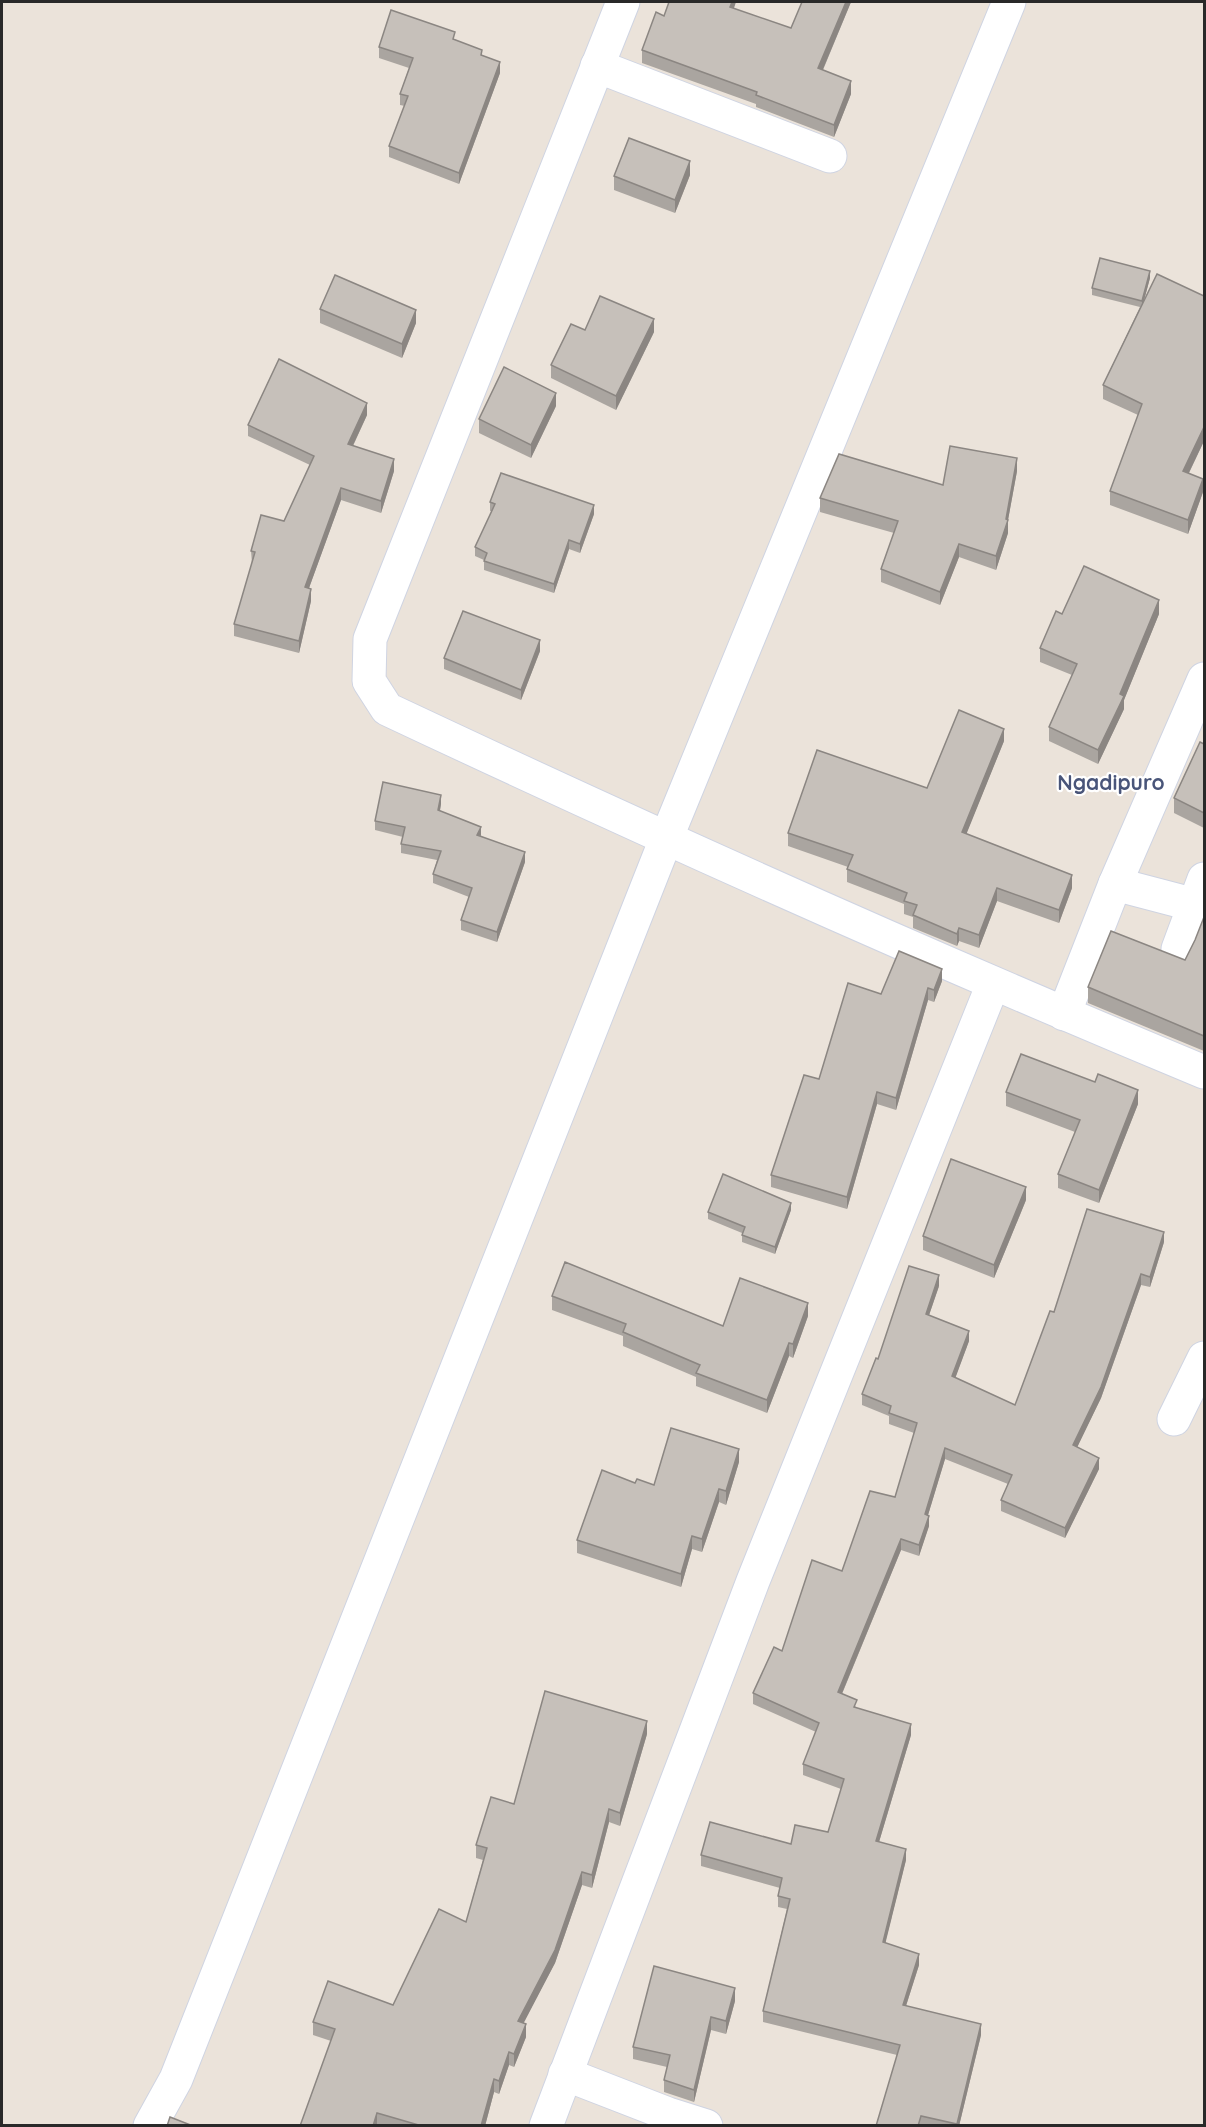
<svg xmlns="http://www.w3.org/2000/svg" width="1206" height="2127" viewBox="0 0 1206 2127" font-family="Quicksand,sans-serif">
  <rect width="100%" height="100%" fill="#ebe3da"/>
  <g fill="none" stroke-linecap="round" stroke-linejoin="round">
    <!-- minor casing -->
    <g stroke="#cfd4e2" stroke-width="35">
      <g id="minor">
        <path d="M 623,2 L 370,639 L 369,681 L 387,709 C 657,836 929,958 1204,1072"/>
        <path d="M 597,66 L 830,156"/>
        <path d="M 1115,884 L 1195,905"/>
        <path d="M 1178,949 L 1204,879"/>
        <path d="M 1064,1014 L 1115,884 L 1204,679"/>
        <path d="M 1174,1419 L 1204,1358"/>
        <path d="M 565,2074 L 668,2114 L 706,2126"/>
        <path d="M 150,2126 L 176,2079 L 666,839 L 1009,2"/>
        <path d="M 546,2126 L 753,1581 L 993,984"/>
      </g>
    </g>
    <!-- minor -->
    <use href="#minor" stroke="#fff" stroke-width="33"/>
  </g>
  <!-- wall -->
  <g fill="#aaa5a0">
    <path d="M 802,2 L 851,2 L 823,70 L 851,94 L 834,137 L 756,107 L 756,104 L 642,63 L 642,50 L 664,16 L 734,9 L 791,28 Z"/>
    <path d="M 455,40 L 482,55 L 500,73 L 459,184 L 389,157 L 389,146 L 405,106 L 400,105 L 400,94 L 409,68 L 379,58 L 379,47 Z"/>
    <path d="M 690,175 L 675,213 L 614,190 L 614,176 Z"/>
    <path d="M 1150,278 L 1144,300 L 1204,296 L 1204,441 L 1189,473 L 1203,492 L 1188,534 L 1110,505 L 1110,491 L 1138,415 L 1103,399 L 1103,385 L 1140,307 L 1092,295 L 1092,288 Z"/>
    <path d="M 320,309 L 416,323 L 402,358 L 320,323 Z"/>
    <path d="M 585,330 L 654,332 L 616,410 L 551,378 L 551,365 Z"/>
    <path d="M 556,406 L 531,458 L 479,433 L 479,419 Z"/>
    <path d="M 367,415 L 353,446 L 394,471 L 381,513 L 341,500 L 309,588 L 311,601 L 299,653 L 234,636 L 234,624 L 252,563 L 251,551 L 284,521 L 310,465 L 248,436 L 248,425 Z"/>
    <path d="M 1017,471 L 1008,520 L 1008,533 L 996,570 L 959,557 L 940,605 L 881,582 L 881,569 L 894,533 L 820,512 L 820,498 L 943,485 Z"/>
    <path d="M 490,502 L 594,514 L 580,553 L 569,549 L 554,593 L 484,570 L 484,560 L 475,556 L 475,547 L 492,511 L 490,511 Z"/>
    <path d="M 1062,614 L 1159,614 L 1124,700 L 1124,709 L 1098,764 L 1049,741 L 1049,727 L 1072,675 L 1040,662 L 1040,648 Z"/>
    <path d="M 540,651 L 521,700 L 444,669 L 444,658 Z"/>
    <path d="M 1004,741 L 966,834 L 1072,888 L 1059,923 L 997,901 L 979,948 L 959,941 L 957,946 L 913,928 L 913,917 L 904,914 L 904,904 L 847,882 L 847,869 L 848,867 L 788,846 L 788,833 L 927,788 Z"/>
    <path d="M 1204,743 L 1204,828 L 1174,813 L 1174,798 Z"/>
    <path d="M 441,804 L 440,811 L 481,837 L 525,862 L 497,942 L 461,930 L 461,920 L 469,897 L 433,883 L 433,874 L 437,860 L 401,853 L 401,844 L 403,837 L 375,830 L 375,821 Z"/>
    <path d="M 1204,917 L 1204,1051 L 1088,1003 L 1088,987 L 1185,960 L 1195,940 Z"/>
    <path d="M 942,981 L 934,1002 L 928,1000 L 896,1110 L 877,1104 L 847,1209 L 771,1187 L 771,1175 L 819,1079 L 881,994 Z"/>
    <path d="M 1006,1092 L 1138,1104 L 1099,1203 L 1058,1188 L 1058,1174 L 1075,1132 L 1006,1106 Z"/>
    <path d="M 1026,1200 L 994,1278 L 923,1250 L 923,1236 Z"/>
    <path d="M 791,1210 L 775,1254 L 742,1242 L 742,1233 L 708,1219 L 708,1212 Z"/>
    <path d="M 1164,1242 L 1150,1287 L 1141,1285 L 1101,1398 L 1077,1447 L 1099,1469 L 1065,1538 L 1001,1511 L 1001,1500 L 1008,1484 L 945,1459 L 928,1515 L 929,1526 L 919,1556 L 901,1550 L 842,1694 L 857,1708 L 911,1735 L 879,1842 L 906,1860 L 885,1943 L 919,1965 L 906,2006 L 981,2035 L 959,2126 L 876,2126 L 897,2055 L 763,2022 L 763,2011 L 787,1909 L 778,1907 L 778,1896 L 780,1888 L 701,1866 L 701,1855 L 791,1844 L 828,1832 L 841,1789 L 803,1775 L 803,1764 L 816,1732 L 753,1704 L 753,1693 L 782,1651 L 842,1571 L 895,1497 L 914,1433 L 889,1424 L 889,1416 L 862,1405 L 862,1394 L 878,1359 L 939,1286 L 929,1315 L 969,1341 L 955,1378 L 1015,1405 L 1054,1312 Z"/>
    <path d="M 552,1296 L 723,1326 L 808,1316 L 793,1358 L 789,1356 L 767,1413 L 696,1386 L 696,1377 L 623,1346 L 623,1336 L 552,1310 Z"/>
    <path d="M 739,1462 L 726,1505 L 719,1502 L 702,1552 L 692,1549 L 681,1587 L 577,1553 L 577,1540 L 635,1483 L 654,1485 Z"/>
    <path d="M 647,1734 L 620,1826 L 609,1822 L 592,1888 L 582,1885 L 555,1963 L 523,2023 L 526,2037 L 514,2067 L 509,2065 L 499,2094 L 494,2092 L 485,2126 L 300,2126 L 331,2041 L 313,2035 L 313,2022 L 393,2005 L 466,1922 L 483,1860 L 476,1858 L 476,1845 L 514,1804 Z"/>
    <path d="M 735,2001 L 726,2034 L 711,2030 L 694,2102 L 664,2092 L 664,2080 L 667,2067 L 633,2059 L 633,2047 Z"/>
  </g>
  <!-- shaded-wall -->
  <g fill="#8b8682">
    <path d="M 732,2 L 736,2 L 730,20 L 730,7 Z"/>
    <path d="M 846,2 L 851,2 L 818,81 L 818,68 Z"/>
    <path d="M 500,62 L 500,73 L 459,184 L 459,173 Z"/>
    <path d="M 851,81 L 851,94 L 834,137 L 834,125 Z"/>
    <path d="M 690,161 L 690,175 L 675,213 L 675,200 Z"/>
    <path d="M 1150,271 L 1150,278 L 1142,308 L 1142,301 Z"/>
    <path d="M 416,310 L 416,323 L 402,358 L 402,344 Z"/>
    <path d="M 654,319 L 654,332 L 616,410 L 616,396 Z"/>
    <path d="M 556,393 L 556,406 L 531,458 L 531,445 Z"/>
    <path d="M 367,403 L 367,415 L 348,456 L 348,444 Z"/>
    <path d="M 1204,427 L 1204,441 L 1183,485 L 1183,471 Z"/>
    <path d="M 1017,458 L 1017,471 L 1008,520 L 1008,533 L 996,570 L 996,556 L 1006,519 Z"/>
    <path d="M 394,459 L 394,471 L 381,513 L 381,501 Z"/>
    <path d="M 1203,479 L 1203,492 L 1188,534 L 1188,520 Z"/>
    <path d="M 341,488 L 341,500 L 305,599 L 305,587 Z"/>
    <path d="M 594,505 L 594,514 L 580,553 L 580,544 Z"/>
    <path d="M 569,540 L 569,549 L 554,593 L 554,584 Z"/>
    <path d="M 959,544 L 959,557 L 940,605 L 940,592 Z"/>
    <path d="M 311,589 L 311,601 L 299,653 L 299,641 Z"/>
    <path d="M 1159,600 L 1159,614 L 1124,700 L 1124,709 L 1098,764 L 1098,750 L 1120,694 Z"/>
    <path d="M 540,640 L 540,651 L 521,700 L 521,690 Z"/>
    <path d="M 1004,729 L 1004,741 L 962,845 L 962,832 Z"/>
    <path d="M 441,795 L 441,804 L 438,820 L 438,810 Z"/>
    <path d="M 481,827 L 481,836 L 477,835 Z"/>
    <path d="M 525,852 L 525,862 L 497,942 L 497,932 Z"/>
    <path d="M 1072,875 L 1072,888 L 1059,923 L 1059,910 Z"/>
    <path d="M 997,888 L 997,901 L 979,948 L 979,935 Z"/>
    <path d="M 959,928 L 959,941 L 957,946 L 957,934 Z"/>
    <path d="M 942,969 L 942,981 L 934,1002 L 934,990 Z"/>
    <path d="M 928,988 L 928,1000 L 896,1110 L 896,1098 Z"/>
    <path d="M 1138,1090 L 1138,1104 L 1099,1203 L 1099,1190 Z"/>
    <path d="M 877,1092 L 877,1104 L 847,1209 L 847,1197 Z"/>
    <path d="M 1026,1187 L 1026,1200 L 994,1278 L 994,1265 Z"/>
    <path d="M 791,1203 L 791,1210 L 775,1254 L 775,1247 Z"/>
    <path d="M 1164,1232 L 1164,1242 L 1150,1287 L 1150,1277 Z"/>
    <path d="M 1141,1274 L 1141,1285 L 1101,1398 L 1073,1456 L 1073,1445 Z"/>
    <path d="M 939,1275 L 939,1286 L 926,1324 L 926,1314 Z"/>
    <path d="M 808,1303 L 808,1316 L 793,1358 L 793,1344 Z"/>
    <path d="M 969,1331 L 969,1341 L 952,1387 L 952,1376 Z"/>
    <path d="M 789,1343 L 789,1356 L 767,1413 L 767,1400 Z"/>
    <path d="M 945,1448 L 945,1459 L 925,1525 L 925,1514 Z"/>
    <path d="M 739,1449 L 739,1462 L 726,1505 L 726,1491 Z"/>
    <path d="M 1099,1458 L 1099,1469 L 1065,1538 L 1065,1528 Z"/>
    <path d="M 719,1489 L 719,1502 L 702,1552 L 702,1539 Z"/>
    <path d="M 929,1516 L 929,1526 L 919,1556 L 919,1545 Z"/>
    <path d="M 692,1536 L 692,1549 L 681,1587 L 681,1574 Z"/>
    <path d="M 901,1539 L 901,1550 L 838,1703 L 838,1692 Z"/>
    <path d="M 647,1721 L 647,1734 L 620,1826 L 620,1813 Z"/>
    <path d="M 911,1724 L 911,1735 L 876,1852 L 876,1841 Z"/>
    <path d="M 609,1809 L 609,1822 L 592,1888 L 592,1875 Z"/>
    <path d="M 906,1849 L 906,1860 L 883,1953 L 883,1942 Z"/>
    <path d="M 582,1872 L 582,1885 L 555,1963 L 518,2034 L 518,2021 Z"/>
    <path d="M 919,1954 L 919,1965 L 903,2015 L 903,2005 Z"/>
    <path d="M 735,1988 L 735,2001 L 726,2034 L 726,2021 Z"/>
    <path d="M 711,2017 L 711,2030 L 694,2102 L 694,2090 Z"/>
    <path d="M 526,2024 L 526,2037 L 514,2067 L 514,2054 Z"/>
    <path d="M 981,2024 L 981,2035 L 959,2126 L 957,2126 Z"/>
    <path d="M 509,2052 L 509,2065 L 499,2094 L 499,2081 Z"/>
    <path d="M 494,2079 L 494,2092 L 485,2126 L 481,2126 Z"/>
    <path d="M 377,2113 L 377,2126 L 373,2126 Z"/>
  </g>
  <!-- building -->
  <g fill="#c6c0ba" stroke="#8b8682" stroke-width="1.5">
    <path d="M 669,2 L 732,2 L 730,7 L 791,28 L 802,2 L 846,2 L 818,68 L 851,81 L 834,125 L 756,95 L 757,92 L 642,50 L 656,12 L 664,16 Z"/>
    <path d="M 391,10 L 455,32 L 453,39 L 482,50 L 481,55 L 500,62 L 459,173 L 389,146 L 408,96 L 400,94 L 413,58 L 379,47 Z"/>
    <path d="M 629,138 L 690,161 L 675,200 L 614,176 Z"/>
    <path d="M 1100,258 L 1150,271 L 1142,301 L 1092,288 Z"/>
    <path d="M 1157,274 L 1204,296 L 1204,427 L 1183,471 L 1203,479 L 1188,520 L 1110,491 L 1142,404 L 1103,385 Z"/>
    <path d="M 335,275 L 416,310 L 402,344 L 320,309 Z"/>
    <path d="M 600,296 L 654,319 L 616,396 L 551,365 L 571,324 L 585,330 Z"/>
    <path d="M 279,359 L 367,403 L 348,444 L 394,459 L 381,501 L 341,488 L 305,587 L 311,589 L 299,641 L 234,624 L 255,552 L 251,551 L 261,515 L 284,521 L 314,456 L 248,425 Z"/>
    <path d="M 504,367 L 556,393 L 531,445 L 479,419 Z"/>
    <path d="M 950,446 L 1017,458 L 1006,519 L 1008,520 L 996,556 L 959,544 L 940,592 L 881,569 L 898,521 L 820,498 L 839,454 L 943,485 Z"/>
    <path d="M 501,473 L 594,505 L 580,544 L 569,540 L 554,584 L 484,561 L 487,553 L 475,547 L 495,504 L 490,502 Z"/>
    <path d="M 1084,566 L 1159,600 L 1120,694 L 1124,696 L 1098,750 L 1049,727 L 1077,664 L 1040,648 L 1056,611 L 1062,614 Z"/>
    <path d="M 463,611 L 540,640 L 521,690 L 444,658 Z"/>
    <path d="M 959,710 L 1004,729 L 962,832 L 1072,875 L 1059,910 L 997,888 L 979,935 L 959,928 L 957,934 L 913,915 L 917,905 L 904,901 L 907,893 L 847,869 L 853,855 L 788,833 L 817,750 L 927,788 Z"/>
    <path d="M 1200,742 L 1204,744 L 1204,743 L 1204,813 L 1174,798 Z"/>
    <path d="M 383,782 L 441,795 L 438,810 L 481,827 L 477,835 L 525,852 L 497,932 L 461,920 L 472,888 L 433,874 L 441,851 L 401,844 L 405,827 L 375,821 Z"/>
    <path d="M 1204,917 L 1204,1036 L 1088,987 L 1111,931 L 1185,960 L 1195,940 Z"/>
    <path d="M 899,951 L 942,969 L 934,990 L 928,988 L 896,1098 L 877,1092 L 847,1197 L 771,1175 L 804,1075 L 819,1079 L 848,983 L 881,994 Z"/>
    <path d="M 1021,1054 L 1095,1082 L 1098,1074 L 1138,1090 L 1099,1190 L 1058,1174 L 1080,1120 L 1006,1092 Z"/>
    <path d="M 951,1159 L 1026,1187 L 994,1265 L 923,1236 Z"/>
    <path d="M 723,1174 L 791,1203 L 775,1247 L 742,1235 L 745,1227 L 708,1212 Z"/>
    <path d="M 1087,1209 L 1164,1232 L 1150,1277 L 1141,1274 L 1101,1387 L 1073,1445 L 1099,1458 L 1065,1528 L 1001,1500 L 1012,1475 L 945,1448 L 925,1514 L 929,1516 L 919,1545 L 901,1539 L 838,1692 L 857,1700 L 854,1707 L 911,1724 L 876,1841 L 906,1849 L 883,1942 L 919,1954 L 903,2005 L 981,2024 L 957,2124 L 921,2116 L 918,2126 L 876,2126 L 900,2045 L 763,2011 L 790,1899 L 778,1896 L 782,1878 L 701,1855 L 710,1822 L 791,1844 L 795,1825 L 828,1832 L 844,1779 L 803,1764 L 819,1723 L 753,1693 L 774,1647 L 782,1651 L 812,1560 L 842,1571 L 870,1491 L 895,1497 L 917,1423 L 889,1413 L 891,1406 L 862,1394 L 876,1358 L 878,1359 L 909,1266 L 939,1275 L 926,1314 L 969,1331 L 952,1376 L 1015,1405 L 1050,1311 L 1054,1312 Z"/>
    <path d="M 565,1262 L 723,1326 L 740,1278 L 808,1303 L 793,1344 L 789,1343 L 767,1400 L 696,1373 L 700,1365 L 623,1332 L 626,1324 L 552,1296 Z"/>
    <path d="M 671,1428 L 739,1449 L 726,1491 L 719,1489 L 702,1539 L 692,1536 L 681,1574 L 577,1540 L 602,1470 L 635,1483 L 637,1479 L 654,1485 Z"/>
    <path d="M 545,1691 L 647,1721 L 620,1813 L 609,1809 L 592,1875 L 582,1872 L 555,1950 L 518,2021 L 526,2024 L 514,2054 L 509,2052 L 499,2081 L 494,2079 L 481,2126 L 422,2126 L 377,2113 L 373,2126 L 300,2126 L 335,2029 L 313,2022 L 328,1981 L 393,2005 L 439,1909 L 466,1922 L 487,1848 L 476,1845 L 491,1797 L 514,1804 Z"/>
    <path d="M 654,1966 L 735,1988 L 726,2021 L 711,2017 L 694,2090 L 664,2080 L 670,2055 L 633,2047 Z"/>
    <path d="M 170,2117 L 193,2126 L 167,2126 Z"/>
  </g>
  <g text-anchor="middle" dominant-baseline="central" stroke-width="4.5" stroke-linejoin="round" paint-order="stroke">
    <!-- quarter labels -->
    <g font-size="21" font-weight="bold" fill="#495579" stroke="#fff">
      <text x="1111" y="782">Ngadipuro</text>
    </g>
  </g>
  <!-- border -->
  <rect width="1206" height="2127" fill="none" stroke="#292929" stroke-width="6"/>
</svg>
